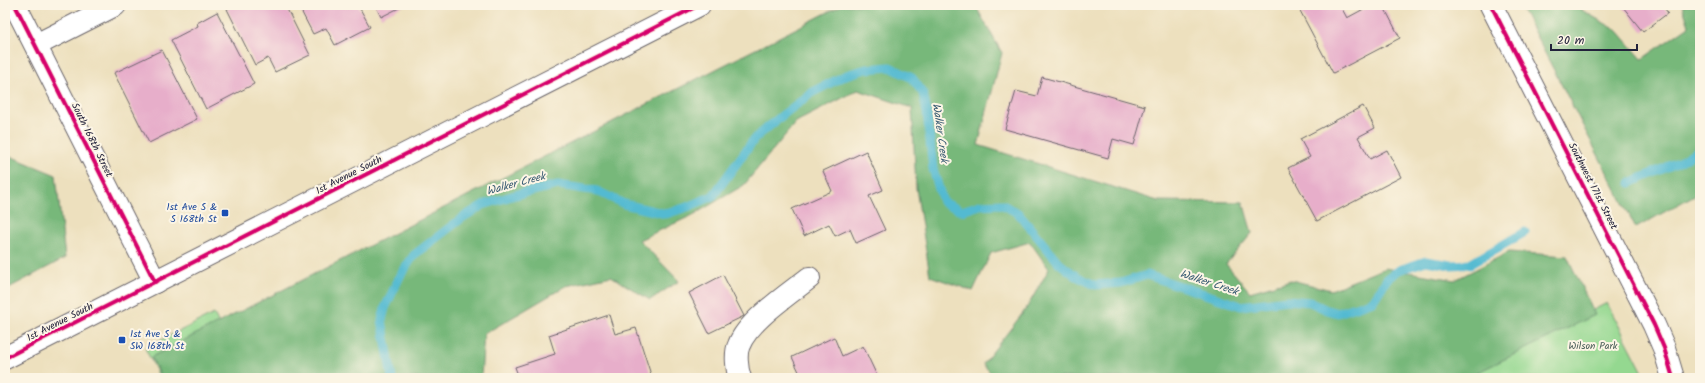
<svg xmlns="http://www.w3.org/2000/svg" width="1705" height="383" viewBox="0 0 1705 383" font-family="Kalam,sans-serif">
  <rect width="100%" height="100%" fill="#fcf5e5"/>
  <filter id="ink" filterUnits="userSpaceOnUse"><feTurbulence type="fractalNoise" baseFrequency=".025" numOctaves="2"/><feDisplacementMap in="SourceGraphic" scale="8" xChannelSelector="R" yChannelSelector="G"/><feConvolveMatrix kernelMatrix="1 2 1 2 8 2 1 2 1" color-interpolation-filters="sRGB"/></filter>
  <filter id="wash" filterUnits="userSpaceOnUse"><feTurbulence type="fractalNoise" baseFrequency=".012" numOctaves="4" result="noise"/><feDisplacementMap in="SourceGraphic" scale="16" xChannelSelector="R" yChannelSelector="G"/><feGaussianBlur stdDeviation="0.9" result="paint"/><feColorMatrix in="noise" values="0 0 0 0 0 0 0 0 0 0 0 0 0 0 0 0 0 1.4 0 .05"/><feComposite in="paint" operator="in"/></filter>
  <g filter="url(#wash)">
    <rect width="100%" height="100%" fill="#ede0be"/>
    <!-- green -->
    <g fill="#94d890" stroke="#5b7d66">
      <path d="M 1607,303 L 1646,378 L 1459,378 Z"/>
      <path d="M 214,314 L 248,378 L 160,378 L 145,348 Z"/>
    </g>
    <!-- forest -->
    <g fill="#77b87a" stroke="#4c6d5a">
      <path d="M 842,5 L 975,5 L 1002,53 L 978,145 L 1158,201 L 1243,202 L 1252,233 L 1226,264 L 1250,292 L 1291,280 L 1331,290 L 1385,268 L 1455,280 L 1509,252 L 1567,256 L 1595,315 L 1466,378 L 995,378 L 983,364 L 1026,309 L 1049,269 L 1030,242 L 991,253 L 973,291 L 930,276 L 916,188 L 912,108 L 858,90 L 796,122 L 744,185 L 693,215 L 639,240 L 679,281 L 650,300 L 611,276 L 566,286 L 484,334 L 481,378 L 162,378 L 151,357 Z"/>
      <path d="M 1520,5 L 1573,5 L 1618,31 L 1642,59 L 1689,26 L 1682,5 L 1700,5 L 1700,192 L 1636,228 Z"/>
      <path d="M 5,154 L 56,175 L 65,258 L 5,290 Z"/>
    </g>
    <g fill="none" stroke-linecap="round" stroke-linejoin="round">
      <!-- stream -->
      <g stroke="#53bad1" stroke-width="9">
        <path d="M 1630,183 L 1681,161 L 1700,149"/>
        <path d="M 392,378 L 382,320 L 385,308 L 400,276 L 414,255 L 462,218 L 483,205 L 515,195 L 558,185 L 597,191 L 624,204 L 666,214 L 687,207 L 713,196 L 755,138 L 784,114 L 813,92 L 846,75 L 866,69 L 890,67 L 912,78 L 923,93 L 927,113 L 933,169 L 943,202 L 962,211 L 980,205 L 1001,204 L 1018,213 L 1059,263 L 1076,276 L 1095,285 L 1121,283 L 1147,275 L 1241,306 L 1287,300 L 1310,302 L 1327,310 L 1338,313 L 1373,301 L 1387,279 L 1399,270 L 1426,261 L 1451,265 L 1470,264 L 1525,232"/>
      </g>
    </g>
    <g id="blocks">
      <!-- building -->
      <g fill="#e7aeca">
        <path d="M 234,5 L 285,5 L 310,55 L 275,72 L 268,58 L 255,65 L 227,9 Z"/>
        <path d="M 298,5 L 358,5 L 370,27 L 335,45 L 326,28 L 313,34 Z"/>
        <path d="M 375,5 L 405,5 L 381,17 Z"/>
        <path d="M 1297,5 L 1340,5 L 1347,18 L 1371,5 L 1383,5 L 1400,38 L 1333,73 Z"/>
        <path d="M 1626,5 L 1662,5 L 1668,13 L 1643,32 L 1623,7 Z"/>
        <path d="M 217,12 L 254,84 L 206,109 L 171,40 L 198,26 L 197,23 Z"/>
        <path d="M 162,50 L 197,119 L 149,143 L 114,73 Z"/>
        <path d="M 1042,77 L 1145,106 L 1134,145 L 1113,139 L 1108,158 L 1005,129 L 1016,91 L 1037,96 Z"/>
        <path d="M 1363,106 L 1375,128 L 1358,137 L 1370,159 L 1387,150 L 1401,177 L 1317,221 L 1288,168 L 1310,157 L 1300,139 Z"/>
        <path d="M 866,151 L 883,190 L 869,196 L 885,230 L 856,243 L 850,229 L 835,236 L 829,224 L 804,236 L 792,209 L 832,191 L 823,171 Z"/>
        <path d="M 723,275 L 744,316 L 709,333 L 689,293 Z"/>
        <path d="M 609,315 L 615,334 L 636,328 L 652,378 L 519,378 L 515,367 L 555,354 L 549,335 Z"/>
        <path d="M 834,337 L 842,356 L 863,346 L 878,378 L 802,378 L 792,357 Z"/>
      </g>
    </g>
  </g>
  <g filter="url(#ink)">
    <use href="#blocks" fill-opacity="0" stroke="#696469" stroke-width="1"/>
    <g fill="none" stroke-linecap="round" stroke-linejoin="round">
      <!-- street casing -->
      <g stroke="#696469" stroke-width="24">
        <g id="street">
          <path d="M 15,5 L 155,282"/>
          <path d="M 36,45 L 115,5"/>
          <path d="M 740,378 C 737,370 735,353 739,345 C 748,321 789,294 809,278"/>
        </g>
      </g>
      <!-- secondary casing -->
      <g stroke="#696469" stroke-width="24">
        <g id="secondary">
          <path d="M 1491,5 L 1654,325 L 1664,348 L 1673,378"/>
          <path d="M 5,358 L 699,5"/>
        </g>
      </g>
      <!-- street -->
      <use href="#street" stroke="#fff" stroke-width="22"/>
      <!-- secondary -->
      <use href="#secondary" stroke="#fff" stroke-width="22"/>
      <!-- cycleway casing -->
      <g stroke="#fcf5e5" stroke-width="6">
        <g id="cycleway">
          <path d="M 15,5 L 155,282"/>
          <path d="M 1491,5 L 1654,325 L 1664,348 L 1673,378"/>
          <path d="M 5,358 L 699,5"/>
        </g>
      </g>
      <!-- cycleway -->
      <use href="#cycleway" stroke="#d6006c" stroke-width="4"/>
    </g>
  </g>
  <!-- markers -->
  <g fill="#1a4fb4" stroke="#fcf5e5" stroke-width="1.5">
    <rect x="221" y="209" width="8" height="8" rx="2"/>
    <rect x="118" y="336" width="8" height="8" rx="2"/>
  </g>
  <g text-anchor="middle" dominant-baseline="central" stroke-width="4" stroke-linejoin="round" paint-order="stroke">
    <!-- street labels -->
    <g font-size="10" fill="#22223b" stroke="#fcf5e5">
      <text transform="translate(92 140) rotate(64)">South 168th Street</text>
      <text transform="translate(349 175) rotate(-27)">1st Avenue South</text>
      <text transform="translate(1593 186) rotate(63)">Southwest 171st Street</text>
      <text transform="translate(60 322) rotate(-27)">1st Avenue South</text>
    </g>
    <!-- transit labels -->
    <g font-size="10" fill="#164399" stroke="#fcf5e5" text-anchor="end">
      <text x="217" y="207">1st Ave S &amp;<tspan x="217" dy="12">S 168th St</tspan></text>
      <text x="130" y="334" text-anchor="start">1st Ave S &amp;<tspan x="130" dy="12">SW 168th St</tspan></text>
    </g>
    <!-- park labels -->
    <g font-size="10" fill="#445954" stroke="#fcf5e5">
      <text x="1593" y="346">Wilson Park</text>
    </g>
    <!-- water labels -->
    <g font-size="11" font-style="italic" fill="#335770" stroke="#fcf5e5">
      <text transform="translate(940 133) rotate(82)">Walker Creek</text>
      <text transform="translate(516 184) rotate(-15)">Walker Creek</text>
      <text transform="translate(1209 283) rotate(18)">Walker Creek</text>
    </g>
  </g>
  <!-- margin -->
  <rect width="1705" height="383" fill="none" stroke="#fcf5e5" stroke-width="20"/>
  <!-- scale -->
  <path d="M1551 44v6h86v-6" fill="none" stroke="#22223b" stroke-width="2"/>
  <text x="1557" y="44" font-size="12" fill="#22223b" stroke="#fcf5e5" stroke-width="3" paint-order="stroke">20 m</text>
</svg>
